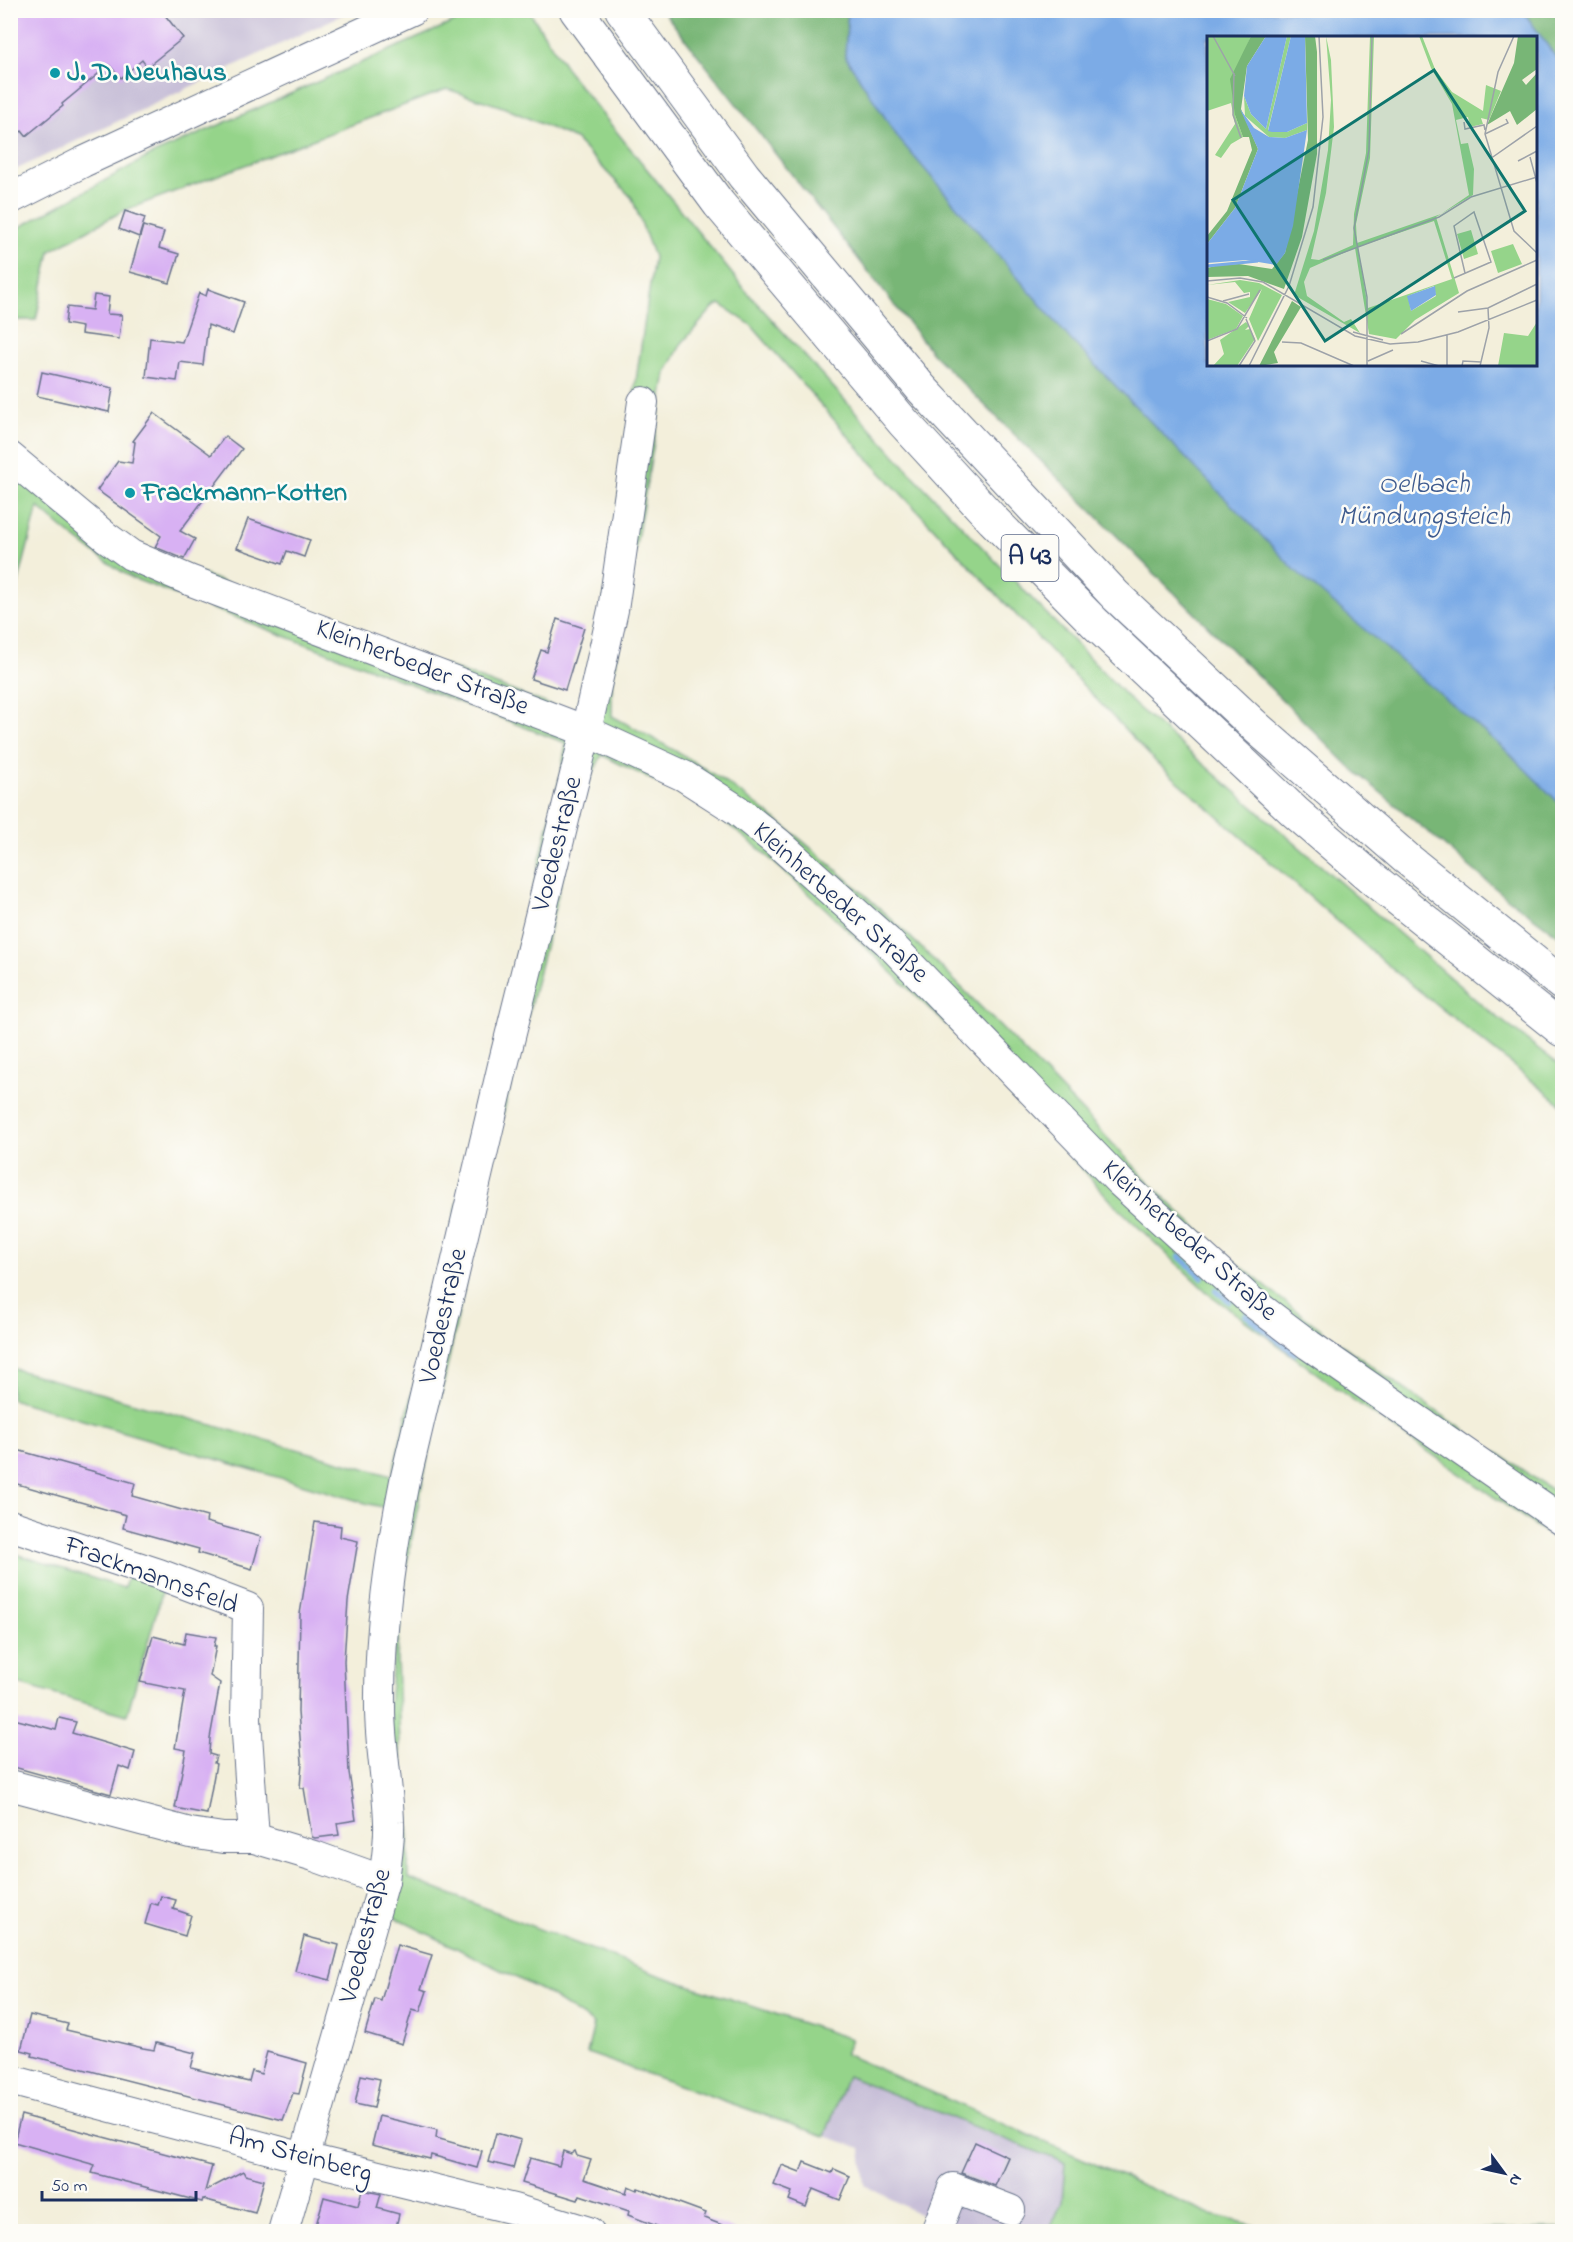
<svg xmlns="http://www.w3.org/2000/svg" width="1573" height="2242" viewBox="0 0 1573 2242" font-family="'Indie Flower',sans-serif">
  <rect width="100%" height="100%" fill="#fdfcf7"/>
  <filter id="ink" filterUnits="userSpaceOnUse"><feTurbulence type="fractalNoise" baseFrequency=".0167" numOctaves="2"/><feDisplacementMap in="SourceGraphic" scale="12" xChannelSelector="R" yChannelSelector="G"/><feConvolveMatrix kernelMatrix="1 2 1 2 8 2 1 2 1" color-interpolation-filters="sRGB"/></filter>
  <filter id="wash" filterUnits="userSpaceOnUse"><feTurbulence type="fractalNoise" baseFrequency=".008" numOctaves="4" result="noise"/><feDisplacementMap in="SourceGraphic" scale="24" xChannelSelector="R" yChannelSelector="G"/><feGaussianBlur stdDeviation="1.35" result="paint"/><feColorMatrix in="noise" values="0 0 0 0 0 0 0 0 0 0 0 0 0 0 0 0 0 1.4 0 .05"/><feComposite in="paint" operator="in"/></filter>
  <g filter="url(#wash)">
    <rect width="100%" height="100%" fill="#f3efdb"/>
    <!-- industrial -->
    <g fill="#c8bfd8">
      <path d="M 11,11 L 350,11 L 11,172 Z"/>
      <path d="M 847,2076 L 1077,2167 L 1049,2231 L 926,2231 L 930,2220 L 865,2185 L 861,2148 L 825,2136 Z"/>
    </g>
    <!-- green -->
    <g fill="#95d48a" stroke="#588274" stroke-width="1.5">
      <path d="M 479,11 L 529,11 L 573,78 L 746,291 L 921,484 L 1135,705 L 1483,1006 L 1562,1067 L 1562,1105 L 1392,969 L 1156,762 L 871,462 L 751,325 L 720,304 L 713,308 L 682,343 L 666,373 L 612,682 L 612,716 C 654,739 696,761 735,789 C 859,878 970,995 1076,1105 C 1109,1139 1141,1175 1175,1208 C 1292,1319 1430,1406 1562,1497 L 1562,1544 L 1346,1395 L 1209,1294 L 1113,1203 L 981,1058 L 826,909 L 757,847 L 721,819 L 681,794 L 602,755 L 584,791 L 490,1167 L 422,1485 L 406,1568 L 397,1657 L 400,1748 L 409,1838 L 408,1878 L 658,1975 L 851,2039 L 845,2054 L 1208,2214 L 1264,2228 L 1298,2231 L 1049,2231 L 1062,2202 L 1065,2163 L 847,2076 L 825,2136 L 587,2053 L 594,2024 L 545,1992 L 386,1913 L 389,1706 L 406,1512 L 369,1504 L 11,1399 L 11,1368 L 392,1476 L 562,768 L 566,743 L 132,578 C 97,557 68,534 38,507 L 11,611 L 11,470 L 159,558 L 582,717 L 601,621 L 654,257 L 632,198 L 575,139 L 503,107 L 447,89 L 123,211 L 50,251 L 36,320 L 11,320 L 11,232 L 153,154 Z"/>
      <path d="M 10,1552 L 124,1588 L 129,1572 L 164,1586 L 127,1715 L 11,1682 Z"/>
      <path d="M 1417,2229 L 1562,2229 L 1562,2231 L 1368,2231 Z"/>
    </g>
    <!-- forest -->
    <g fill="#78b676" stroke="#4a726a" stroke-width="1.5">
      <path d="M 663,11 L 848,11 L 845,56 L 1562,806 L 1562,938 L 1507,898 L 1350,767 L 933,354 Z"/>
      <path d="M 1523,11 L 1562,11 L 1562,66 L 1559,63 Z"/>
    </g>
    <!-- water -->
    <path fill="#7babe6" stroke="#4b6da2" stroke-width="1.5" fill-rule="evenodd" d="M 848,11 L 1523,11 L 1562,66 L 1562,806 L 1509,753 L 1296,571 L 1071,340 L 899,139 L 845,56 ZM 1208,38 L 1536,38 L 1536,364 L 1208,364 Z"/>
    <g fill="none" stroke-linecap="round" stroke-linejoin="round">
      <!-- stream -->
      <g stroke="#7babe6" stroke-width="6">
        <path d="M 1180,1257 L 1202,1277"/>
        <path d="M 1216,1290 L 1229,1301"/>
        <path d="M 1246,1315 L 1295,1353"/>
      </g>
    </g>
    <g id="blocks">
      <!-- building -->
      <g fill="#d8b1f3">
        <path d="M 10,10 L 161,10 L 183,38 L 147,67 L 142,60 L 121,78 L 109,65 L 62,104 L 63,106 L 26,136 L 22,131 L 10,140 Z"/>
        <path d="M 125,211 L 145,218 L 139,237 L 119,229 Z"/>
        <path d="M 143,226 L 164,232 L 159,248 L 179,254 L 170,283 L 130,272 Z"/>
        <path d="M 208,289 L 244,302 L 233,334 L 208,325 L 203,365 L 180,362 L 177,381 L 146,377 L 150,338 L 182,342 L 199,293 L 206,296 Z"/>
        <path d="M 94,295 L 109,297 L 107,314 L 122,315 L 119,339 L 81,334 L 82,327 L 65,324 L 67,307 L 92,310 Z"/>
        <path d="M 42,372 L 113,388 L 109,412 L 37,396 Z"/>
        <path d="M 154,413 L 211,455 L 225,436 L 242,449 L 180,531 L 195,539 L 184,559 L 155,547 L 161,536 L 97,490 L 118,461 L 132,463 L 135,442 L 133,441 Z"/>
        <path d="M 248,519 L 310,540 L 304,557 L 287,551 L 282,564 L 237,548 Z"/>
        <path d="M 557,619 L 584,628 L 565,690 L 531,679 L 541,650 L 547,652 Z"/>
        <path d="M 10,1448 L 135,1483 L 132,1496 L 207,1517 L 206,1522 L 261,1537 L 252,1569 L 198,1553 L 199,1549 L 123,1528 L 126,1515 L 10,1482 Z"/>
        <path d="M 315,1522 L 341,1526 L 340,1537 L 358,1541 L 348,1601 L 344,1661 L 349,1772 L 356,1820 L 337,1823 L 339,1835 L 315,1838 L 312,1837 L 304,1788 L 300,1788 L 302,1762 L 298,1712 L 300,1614 Z"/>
        <path d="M 186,1632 L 216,1637 L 214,1646 L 216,1646 L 210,1676 L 220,1683 L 210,1738 L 209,1754 L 216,1756 L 214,1763 L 216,1764 L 207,1814 L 175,1808 L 186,1750 L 175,1748 L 185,1691 L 140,1682 L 153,1636 L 184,1644 Z"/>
        <path d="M 10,1718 L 56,1730 L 59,1718 L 76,1722 L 72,1733 L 135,1752 L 130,1770 L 119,1766 L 111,1794 L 10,1766 Z"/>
        <path d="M 161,1896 L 176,1900 L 173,1909 L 191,1915 L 185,1936 L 145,1924 L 151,1903 L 158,1905 Z"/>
        <path d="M 304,1936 L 339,1945 L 330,1980 L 295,1971 Z"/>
        <path d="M 397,1945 L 432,1955 L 421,1989 L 427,1991 L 420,2012 L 412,2010 L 402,2044 L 365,2033 L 375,1999 L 381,2001 Z"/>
        <path d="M 30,2015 L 68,2024 L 66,2030 L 143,2048 L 154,2050 L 156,2043 L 195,2053 L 191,2068 L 249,2082 L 252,2071 L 261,2074 L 267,2052 L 307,2063 L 299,2094 L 293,2093 L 283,2120 L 32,2056 L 33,2053 L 21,2050 Z"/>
        <path d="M 361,2075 L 380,2079 L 374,2108 L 355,2104 Z"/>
        <path d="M 21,2115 L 212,2166 L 205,2191 L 243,2171 L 245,2175 L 264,2180 L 255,2213 L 203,2199 L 202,2202 L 92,2173 L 95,2165 L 14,2142 Z"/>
        <path d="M 379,2116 L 437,2130 L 436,2138 L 482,2151 L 477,2168 L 431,2155 L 430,2159 L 372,2145 Z"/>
        <path d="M 496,2133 L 521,2140 L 513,2168 L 488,2162 Z"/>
        <path d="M 975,2142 L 1008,2157 L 995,2186 L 961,2173 Z"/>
        <path d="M 563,2151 L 571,2154 L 575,2151 L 577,2156 L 591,2160 L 584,2179 L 626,2193 L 628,2186 L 637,2190 L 638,2188 L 706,2213 L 704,2218 L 735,2230 L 735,2232 L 672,2232 L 628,2215 L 629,2211 L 580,2195 L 578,2200 L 522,2183 L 530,2158 L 559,2166 Z"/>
        <path d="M 804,2162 L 832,2173 L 834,2169 L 850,2176 L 840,2200 L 813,2189 L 806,2207 L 789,2200 L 792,2192 L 774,2185 L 782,2165 L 800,2172 Z"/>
        <path d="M 362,2190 L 381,2194 L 377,2208 L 399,2214 L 395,2232 L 314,2232 L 324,2197 L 358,2206 Z"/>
      </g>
    </g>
  </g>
  <g filter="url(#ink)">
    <use href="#blocks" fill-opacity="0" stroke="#67728a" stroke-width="1.5"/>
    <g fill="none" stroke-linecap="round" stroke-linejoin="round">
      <!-- minor casing -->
      <g stroke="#67728a" stroke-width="32">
        <g id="minor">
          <path d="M 10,199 L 83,162 L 412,10"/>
          <path d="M 10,457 L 106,537 L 131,555 L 189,580 L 586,731 L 684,776 L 737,810 L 778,843 L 887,941 L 1120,1182 L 1251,1301 L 1309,1345 L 1562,1520"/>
          <path d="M 10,1525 L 159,1574 L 248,1608 L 246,1719 L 254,1838 L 223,1838 L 190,1833 L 10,1785"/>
          <path d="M 254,1838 L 314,1856 L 384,1881"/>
          <path d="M 10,2080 L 304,2158 L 514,2209 L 589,2232"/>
          <path d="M 283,2232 L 384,1881 C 386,1862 390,1841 389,1822 C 388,1784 380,1746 380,1708 C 379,1630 390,1556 405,1481 L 504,1061 L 586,731 L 613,610 L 643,402"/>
          <path d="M 936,2232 L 953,2188 L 1010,2210"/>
        </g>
      </g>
      <!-- highway casing -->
      <g stroke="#67728a" stroke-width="35">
        <g id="highway">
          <path d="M 576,10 L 719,204 L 904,423 L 993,520 L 1096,624 L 1295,812 L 1373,879 L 1562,1030"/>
          <path d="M 622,10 L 744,176 L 921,388 L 1115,595 L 1257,728 L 1406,858 L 1562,984"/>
        </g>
      </g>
      <!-- minor -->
      <use href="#minor" stroke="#fff" stroke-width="30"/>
      <!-- highway -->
      <use href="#highway" stroke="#fff" stroke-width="33"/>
    </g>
  </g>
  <!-- markers -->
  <g fill="#0f9aa8" stroke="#fdfcf7" stroke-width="2">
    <circle cx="55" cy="73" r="6"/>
    <circle cx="130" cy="493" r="6"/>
  </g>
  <g text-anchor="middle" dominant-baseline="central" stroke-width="5" stroke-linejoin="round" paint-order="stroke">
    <!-- shield labels -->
    <rect fill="#fdfcf7" stroke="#5f6c8c" stroke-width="1.5" x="1001.5" y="535" width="57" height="46" rx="4.5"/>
    <g font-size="26" font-weight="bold" fill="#1b2f5e">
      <text x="1030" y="558">A 43</text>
    </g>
    <!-- culture labels -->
    <g font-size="27" font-weight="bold" fill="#0d838f" stroke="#fdfcf7" text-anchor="start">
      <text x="67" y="73">J. D. Neuhaus</text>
      <text x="142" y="493">Frackmann-Kotten</text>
    </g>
    <!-- street labels -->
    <g font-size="27" fill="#1b2f5e" stroke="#fdfcf7">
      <text transform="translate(422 668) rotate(21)">Kleinherbeder Straße</text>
      <text transform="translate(558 844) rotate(-76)">Voedestraße</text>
      <text transform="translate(840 903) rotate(42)">Kleinherbeder Straße</text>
      <text transform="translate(1189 1241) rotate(42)">Kleinherbeder Straße</text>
      <text transform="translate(444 1316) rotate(-77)">Voedestraße</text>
      <text transform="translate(151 1576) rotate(20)">Frackmannsfeld</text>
      <text transform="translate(366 1936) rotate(-75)">Voedestraße</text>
      <text transform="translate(300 2156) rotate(15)">Am Steinberg</text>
    </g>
    <!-- water labels -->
    <g font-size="28" font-style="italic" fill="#3d5a8e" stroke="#fdfcf7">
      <text x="1424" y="485">Oelbach<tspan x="1424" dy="32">Mündungsteich</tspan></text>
    </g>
  </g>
  <!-- overview -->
  <g transform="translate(1207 36)">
    <rect width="330" height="330" fill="#f3efdb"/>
    <path d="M 0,0 L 44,0 L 29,35 L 28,79 L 36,101 L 24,108 L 14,122 L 8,119 L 28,88 L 24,67 L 0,75 ZM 80,0 L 84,0 L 61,94 L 80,96 L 100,87 L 100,94 L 78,102 L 62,101 L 38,80 L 37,60 L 44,78 L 59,93 ZM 119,0 L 124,24 L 127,91 L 119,157 L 104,223 L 112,224 L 146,209 L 147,178 L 159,117 L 163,0 L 167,0 L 163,122 L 149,188 L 150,207 L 234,178 L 262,159 L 245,68 L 224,32 L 212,0 L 215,0 L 228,33 L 245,56 L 276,75 L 279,49 L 294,55 L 282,84 L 274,82 L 276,88 L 263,91 L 261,81 L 249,84 L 254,108 L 261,107 L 267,133 L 266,159 L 229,181 L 252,257 L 208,284 L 189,303 L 162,298 L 148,212 L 103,232 L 97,246 L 100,260 L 137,286 L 144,283 L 153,297 L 87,259 L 107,195 L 121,114 L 124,64 ZM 227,185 L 245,243 L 161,272 L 151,211 ZM 227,250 L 229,260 L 204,275 L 201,260 ZM 264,194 L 271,218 L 257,223 L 250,198 ZM 306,208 L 315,228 L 291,237 L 284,215 ZM 33,244 L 52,247 L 75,259 L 51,305 L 42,283 L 55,253 L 38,277 L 21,266 L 43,261 L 43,256 L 37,257 L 28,246 L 0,249 ZM 0,263 L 19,268 L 36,280 L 29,293 L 0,304 ZM 39,286 L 42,290 L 38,294 L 43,293 L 48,303 L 30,330 L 6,330 L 17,318 L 13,304 ZM 330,286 L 330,330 L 291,330 L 297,297 L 321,300 Z" fill="#95d48a" fill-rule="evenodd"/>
    <path d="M 44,0 L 59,0 L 40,30 L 34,73 L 51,113 L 28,172 L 0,208 L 0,200 L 20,175 L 45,114 L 42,101 L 36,101 L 28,79 L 23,43 ZM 98,0 L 108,0 L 110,16 L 110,118 L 95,201 L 77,253 L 41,240 L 0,241 L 0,232 L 12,229 L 32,228 L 65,233 L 78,217 L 101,104 ZM 311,0 L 330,0 L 330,33 L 315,44 L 319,49 L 330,37 L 330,73 L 310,89 L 303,75 L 280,89 L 307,27 ZM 85,265 L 94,271 L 67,316 L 71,327 L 52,330 Z" fill="#78b676"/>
    <path d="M 59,0 L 80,0 L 59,93 L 44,78 L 37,60 L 40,30 ZM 84,0 L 98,0 L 100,87 L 80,96 L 65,96 L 61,95 ZM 33,73 L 47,92 L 62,101 L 78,102 L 100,94 L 86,190 L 78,217 L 69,229 L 39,224 L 0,227 L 0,208 L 28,172 L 51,113 ZM 228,250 L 229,259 L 204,275 L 200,260 Z" fill="#7babe6"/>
    <path fill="none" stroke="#7babe6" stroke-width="3" d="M 0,230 L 51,225"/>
    <path fill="none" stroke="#9da2a9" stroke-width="1.5" d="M 6,0 L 28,40M 307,0 L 291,36 L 278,98 L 307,195 L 330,217M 27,37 L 26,79 L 34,102M 257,86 L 258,93 L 277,89 L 278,94M 278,98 L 301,87 L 299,83M 323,121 L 330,147M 283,123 L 330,90M 311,125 L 330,115M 116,224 L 232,181 L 264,161 L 330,141M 247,242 L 284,226 L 267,176 L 247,190 L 258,237M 0,245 L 33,242 L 56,246 L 148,300 L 183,308 L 211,306 L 251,296 L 330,264M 0,261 L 20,267 L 40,282M 16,265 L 42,258M 251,276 L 281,272 L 330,248M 146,296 L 176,304M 194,298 L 260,255 L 330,224M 0,305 L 30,293 L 53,254M 75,306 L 94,307 L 147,330M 161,325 L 186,314M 214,325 L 232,330M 32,330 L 48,305 L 39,283M 42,330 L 82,250 L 106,171 L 116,81 L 112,0M 160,330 L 160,261 L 147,192 L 162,114 L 165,0M 240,330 L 240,299M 255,330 L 256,325 L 274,326M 273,330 L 282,292 L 281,272"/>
    <path fill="#0f766e" fill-opacity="0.15" stroke="#0f766e" stroke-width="3" d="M 227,34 L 318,175 L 118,305 L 26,164 Z"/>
    <rect width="330" height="330" fill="none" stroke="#1b2f5e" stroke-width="3"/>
  </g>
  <!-- margin -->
  <rect width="1573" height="2242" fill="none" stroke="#fdfcf7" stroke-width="36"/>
  <!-- north arrow -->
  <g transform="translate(1504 2173) rotate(123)" stroke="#fdfcf7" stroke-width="4.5" paint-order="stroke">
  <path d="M0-4.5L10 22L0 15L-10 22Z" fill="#1b2f5e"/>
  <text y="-9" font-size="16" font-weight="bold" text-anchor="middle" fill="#1b2f5e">N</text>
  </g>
  <!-- scale -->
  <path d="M42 2191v9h154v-9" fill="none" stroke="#1b2f5e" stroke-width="3"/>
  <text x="51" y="2191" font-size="18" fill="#1b2f5e" stroke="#fdfcf7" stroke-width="4.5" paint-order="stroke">50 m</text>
</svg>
